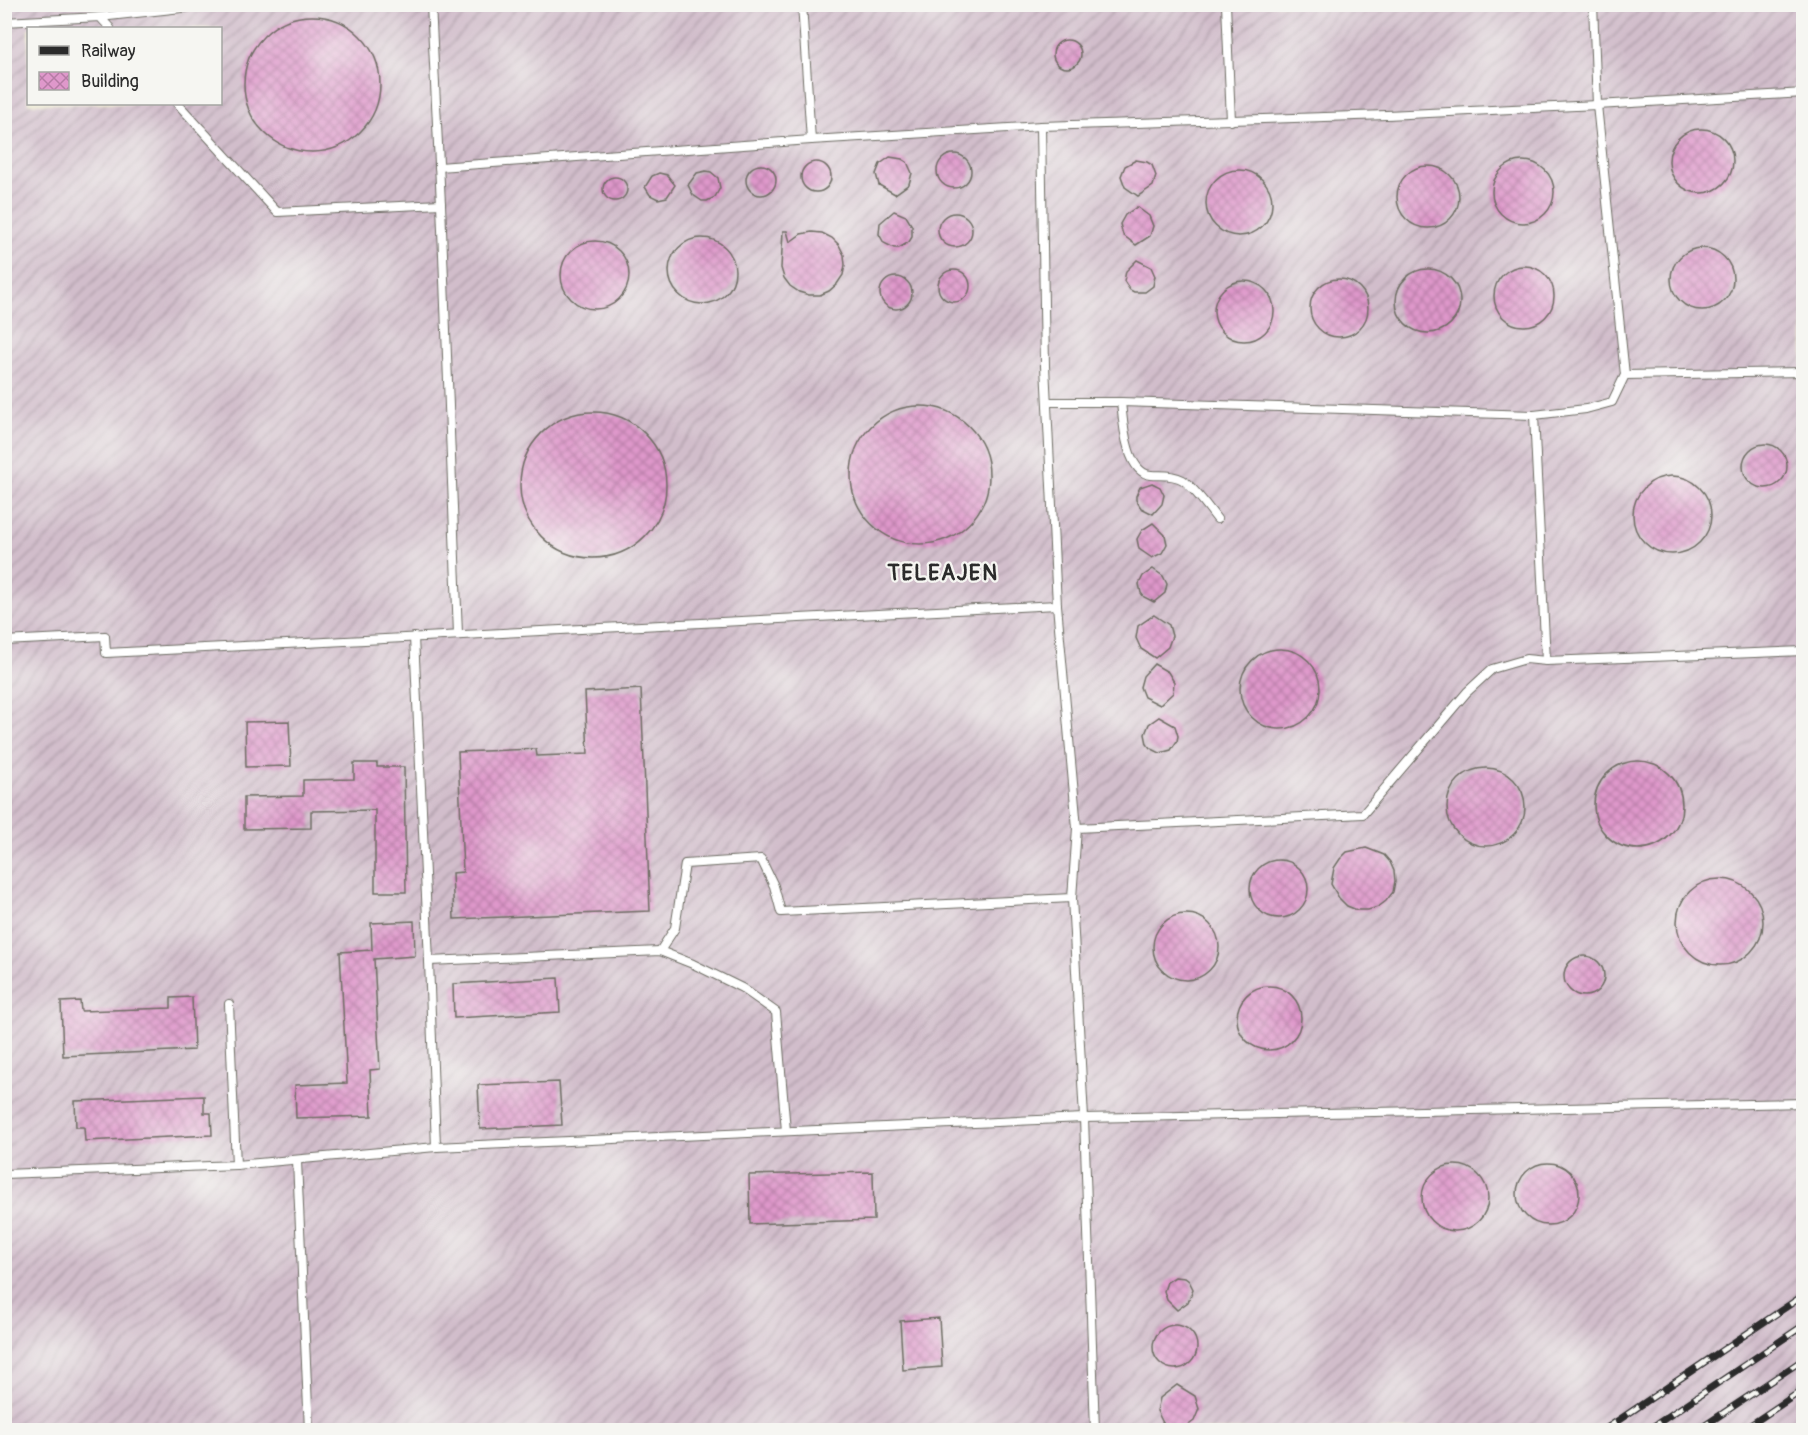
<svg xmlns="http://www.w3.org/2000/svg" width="1808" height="1435" viewBox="0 0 1808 1435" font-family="Pangolin,sans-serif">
  <defs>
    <pattern id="industrial-furrows" width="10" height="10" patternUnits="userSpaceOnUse" patternTransform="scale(1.5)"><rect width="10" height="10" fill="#d1bdcb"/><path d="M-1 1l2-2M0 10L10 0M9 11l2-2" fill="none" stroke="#aa9aa5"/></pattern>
    <pattern id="building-cross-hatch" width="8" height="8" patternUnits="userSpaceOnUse" patternTransform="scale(1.5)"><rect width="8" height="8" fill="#df98cb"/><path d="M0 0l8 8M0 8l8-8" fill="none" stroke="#b57ca5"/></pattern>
  </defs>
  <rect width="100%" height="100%" fill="#f6f6f2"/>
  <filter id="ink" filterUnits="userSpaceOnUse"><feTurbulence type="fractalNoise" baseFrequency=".0167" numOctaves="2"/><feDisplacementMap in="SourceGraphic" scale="12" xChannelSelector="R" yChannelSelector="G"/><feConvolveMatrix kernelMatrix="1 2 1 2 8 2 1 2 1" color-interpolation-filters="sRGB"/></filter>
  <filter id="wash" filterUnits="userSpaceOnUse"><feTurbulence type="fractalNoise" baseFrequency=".008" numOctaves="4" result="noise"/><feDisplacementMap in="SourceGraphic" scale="24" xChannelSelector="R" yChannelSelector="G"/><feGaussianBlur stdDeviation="1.35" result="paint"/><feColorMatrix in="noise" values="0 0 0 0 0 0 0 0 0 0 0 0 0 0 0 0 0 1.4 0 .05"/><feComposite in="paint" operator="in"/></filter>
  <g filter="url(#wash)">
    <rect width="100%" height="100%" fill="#ebe7cd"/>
    <!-- industrial -->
    <path fill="url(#industrial-furrows)" fill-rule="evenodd" d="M 5,5 L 1803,5 L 1803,1430 L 5,1430 ZM 28,28 L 220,28 L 220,104 L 28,104 Z"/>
    <g id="blocks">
      <!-- building -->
      <g fill="url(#building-cross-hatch)">
        <circle cx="312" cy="84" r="68"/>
        <circle cx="1067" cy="54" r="14"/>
        <circle cx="1701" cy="161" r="32"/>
        <circle cx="954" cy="171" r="17"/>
        <path d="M 890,157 L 902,159 L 907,162 L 912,173 L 909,184 L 895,194 L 879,185 L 876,174 L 880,164 Z"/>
        <path d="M 1136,160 L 1147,162 L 1152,165 L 1156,176 L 1153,186 L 1138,196 L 1125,187 L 1121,176 L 1125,166 Z"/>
        <circle cx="1523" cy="192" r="31"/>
        <circle cx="816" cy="177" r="15"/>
        <circle cx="761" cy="180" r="15"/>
        <circle cx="1428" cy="197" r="31"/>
        <circle cx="1239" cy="203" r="33"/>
        <path d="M 706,171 L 711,172 L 718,178 L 720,188 L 715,197 L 707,201 L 702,201 L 693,195 L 688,185 L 697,173 Z"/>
        <path d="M 659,173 L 667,175 L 675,185 L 667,197 L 658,199 L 650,195 L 645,187 L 652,176 Z"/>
        <circle cx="615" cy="189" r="12"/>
        <path d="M 1137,207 L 1149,216 L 1153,226 L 1150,236 L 1136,245 L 1123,235 L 1120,224 L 1125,215 Z"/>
        <path d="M 894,211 L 906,216 L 912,226 L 912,237 L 909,242 L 899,248 L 894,248 L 884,243 L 879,234 L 880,223 Z"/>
        <circle cx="955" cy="230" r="17"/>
        <path d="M 783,231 L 787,231 L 790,242 L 801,234 L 812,232 L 822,233 L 832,238 L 839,245 L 844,255 L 845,265 L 843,275 L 837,284 L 829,291 L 820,295 L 809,295 L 799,292 L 790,286 L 784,278 L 781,268 Z"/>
        <circle cx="702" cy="271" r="33"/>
        <circle cx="595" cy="275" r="34"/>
        <circle cx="1702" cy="279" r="31"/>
        <path d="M 1137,260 L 1151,267 L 1155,276 L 1153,286 L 1145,292 L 1134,292 L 1130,290 L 1124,281 L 1126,271 Z"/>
        <circle cx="1524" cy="296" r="30"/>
        <circle cx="1428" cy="301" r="32"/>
        <circle cx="954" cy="286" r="16"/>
        <circle cx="896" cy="293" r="16"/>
        <circle cx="1339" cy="308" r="29"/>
        <circle cx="1244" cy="311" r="30"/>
        <circle cx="920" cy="475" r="69"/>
        <circle cx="593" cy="485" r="73"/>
        <circle cx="1765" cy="466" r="22"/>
        <circle cx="1672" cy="515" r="39"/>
        <path d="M 1152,483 L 1160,487 L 1164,495 L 1162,504 L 1153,514 L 1141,508 L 1136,500 L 1136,496 L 1140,487 Z"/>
        <path d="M 1153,523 L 1165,535 L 1167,544 L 1162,553 L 1152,558 L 1139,549 L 1137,539 L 1142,530 Z"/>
        <path d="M 1153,569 L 1163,576 L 1167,584 L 1165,593 L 1154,602 L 1144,597 L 1141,593 L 1139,584 L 1143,576 Z"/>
        <path d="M 1154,615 L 1169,625 L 1172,636 L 1168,647 L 1155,658 L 1141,649 L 1136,638 L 1138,626 Z"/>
        <circle cx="1280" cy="689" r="40"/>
        <path d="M 1154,664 L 1168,672 L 1174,682 L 1173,693 L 1160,705 L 1144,697 L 1140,687 L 1143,676 Z"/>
        <path d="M 641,689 L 650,911 L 454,919 L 452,873 L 463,872 L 458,752 L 536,749 L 537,756 L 588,754 L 585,692 Z"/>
        <path d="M 1159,717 L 1175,726 L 1178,736 L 1177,741 L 1171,750 L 1160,753 L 1150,748 L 1147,744 L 1145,734 L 1149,724 Z"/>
        <path d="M 289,721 L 291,766 L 246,767 L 245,722 Z"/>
        <circle cx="1638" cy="805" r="44"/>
        <path d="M 354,763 L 377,763 L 377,767 L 404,767 L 406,892 L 375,892 L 375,810 L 311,811 L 311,828 L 244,829 L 244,797 L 303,796 L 303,780 L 354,779 Z"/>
        <circle cx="1486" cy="807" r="39"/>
        <path d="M 1366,848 L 1384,855 L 1390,862 L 1394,871 L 1395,881 L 1393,892 L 1386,901 L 1378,907 L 1368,910 L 1357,910 L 1347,906 L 1339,898 L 1331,884 L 1334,868 L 1340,859 L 1347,852 Z"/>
        <circle cx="1279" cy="889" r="29"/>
        <circle cx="1720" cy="922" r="43"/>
        <circle cx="1186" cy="947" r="33"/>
        <path d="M 414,921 L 415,956 L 374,959 L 380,1069 L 370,1070 L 372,1116 L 296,1118 L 295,1085 L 347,1083 L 340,952 L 372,950 L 371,923 Z"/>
        <circle cx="1584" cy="976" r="20"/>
        <path d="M 558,978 L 560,1012 L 454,1018 L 453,984 Z"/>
        <circle cx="1269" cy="1018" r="32"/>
        <path d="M 192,997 L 194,1050 L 63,1056 L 61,1002 L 80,1001 L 81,1011 L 171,1008 L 171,998 Z"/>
        <path d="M 559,1082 L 562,1125 L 480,1129 L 478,1085 Z"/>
        <path d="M 204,1096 L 204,1113 L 211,1113 L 212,1135 L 85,1141 L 84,1127 L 76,1127 L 75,1101 Z"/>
        <circle cx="1548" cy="1194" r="31"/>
        <circle cx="1455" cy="1198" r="33"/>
        <path d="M 873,1172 L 874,1220 L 750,1224 L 749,1175 Z"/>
        <path d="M 1175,1277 L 1185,1278 L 1189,1281 L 1193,1289 L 1188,1302 L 1177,1310 L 1167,1300 L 1164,1291 L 1167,1282 Z"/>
        <path d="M 939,1318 L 942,1367 L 903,1370 L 900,1321 Z"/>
        <circle cx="1175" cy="1347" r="22"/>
        <path d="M 1177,1385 L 1195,1396 L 1199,1409 L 1194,1421 L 1183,1429 L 1176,1429 L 1163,1423 L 1157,1411 L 1160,1398 Z"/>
      </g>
    </g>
  </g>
  <g filter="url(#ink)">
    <use href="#blocks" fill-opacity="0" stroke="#6e6d64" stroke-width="1.5"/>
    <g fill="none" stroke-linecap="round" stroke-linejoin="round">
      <!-- service casing -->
      <g stroke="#6e6d64" stroke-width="10">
        <g id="service">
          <path d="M 431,4 L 441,204 L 458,634"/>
          <path d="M 802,4 L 811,140"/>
          <path d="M 1226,4 L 1231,121"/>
          <path d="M 100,17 L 218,4"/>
          <path d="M 4,22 L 100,17 L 110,28"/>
          <path d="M 178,104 L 277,212 L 441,204"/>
          <path d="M 1041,126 L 1045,366 L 1057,605 L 1077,828 L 1072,898 L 1084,1118 L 1095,1430"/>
          <path d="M 439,167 L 811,140 L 1041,126 L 1387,115 L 1597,105 L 1804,93"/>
          <path d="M 1625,375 L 1804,372"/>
          <path d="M 1048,402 L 1121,402 L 1534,415 L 1586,409 L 1612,402 L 1625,375 L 1597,105 L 1593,4"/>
          <path d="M 1121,402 C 1123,421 1126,473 1151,475 C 1161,476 1173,474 1183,480 C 1196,490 1207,506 1217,519"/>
          <path d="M 1534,415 L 1546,661"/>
          <path d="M 414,637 L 429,961 L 436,1147"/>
          <path d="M 4,641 L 105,636 L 106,653 L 1057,605"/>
          <path d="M 1077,828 L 1363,814 L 1467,692 L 1492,669 L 1526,659 L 1546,661 L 1804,651"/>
          <path d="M 660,951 L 675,928 L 685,864 L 761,859 L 774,886 L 781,912 L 1072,898"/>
          <path d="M 429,961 L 660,951 L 693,964 L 742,988 L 776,1012 L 786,1131"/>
          <path d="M 229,1004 L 236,1165"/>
          <path d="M 297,1161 L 309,1430"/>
          <path d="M 4,1174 L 236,1165 L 436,1147 L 1084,1118 L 1804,1103"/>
        </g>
      </g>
      <!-- service -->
      <use href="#service" stroke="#fff" stroke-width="8"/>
      <!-- rail casing -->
      <g stroke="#2b2b2b" stroke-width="7">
        <g id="rail">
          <path d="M 1604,1430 L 1804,1295"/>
          <path d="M 1648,1430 L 1804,1325"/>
          <path d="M 1698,1430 L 1804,1359"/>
          <path d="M 1743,1430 L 1804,1389"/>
          <path d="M 1799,1430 L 1804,1428"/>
        </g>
      </g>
      <!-- rail -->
      <use href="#rail" stroke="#f6f6f2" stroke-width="4.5" stroke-dasharray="14" stroke-linecap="butt"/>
    </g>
  </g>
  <g text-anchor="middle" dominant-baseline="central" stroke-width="4.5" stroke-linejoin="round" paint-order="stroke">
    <!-- district labels -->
    <g font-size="22" font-weight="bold" letter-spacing="1.5" fill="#2b2b2b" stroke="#f6f6f2">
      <text x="943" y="573">TELEAJEN</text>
    </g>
  </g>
  <!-- margin -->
  <rect width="1808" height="1435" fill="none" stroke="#f6f6f2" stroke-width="24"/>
  <!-- legend -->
  <rect x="27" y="27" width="195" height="78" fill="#f6f6f2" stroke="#a5a5a2" stroke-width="1.5"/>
  <rect x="39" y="46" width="30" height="9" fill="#2b2b2b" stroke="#a5a5a2" stroke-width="1.5"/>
  <text x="81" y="57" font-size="18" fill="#2b2b2b">Railway</text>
  <rect x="39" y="72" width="30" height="18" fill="url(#building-cross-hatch)" stroke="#a5a5a2" stroke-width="1.5"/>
  <text x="81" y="87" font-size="18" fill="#2b2b2b">Building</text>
</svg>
